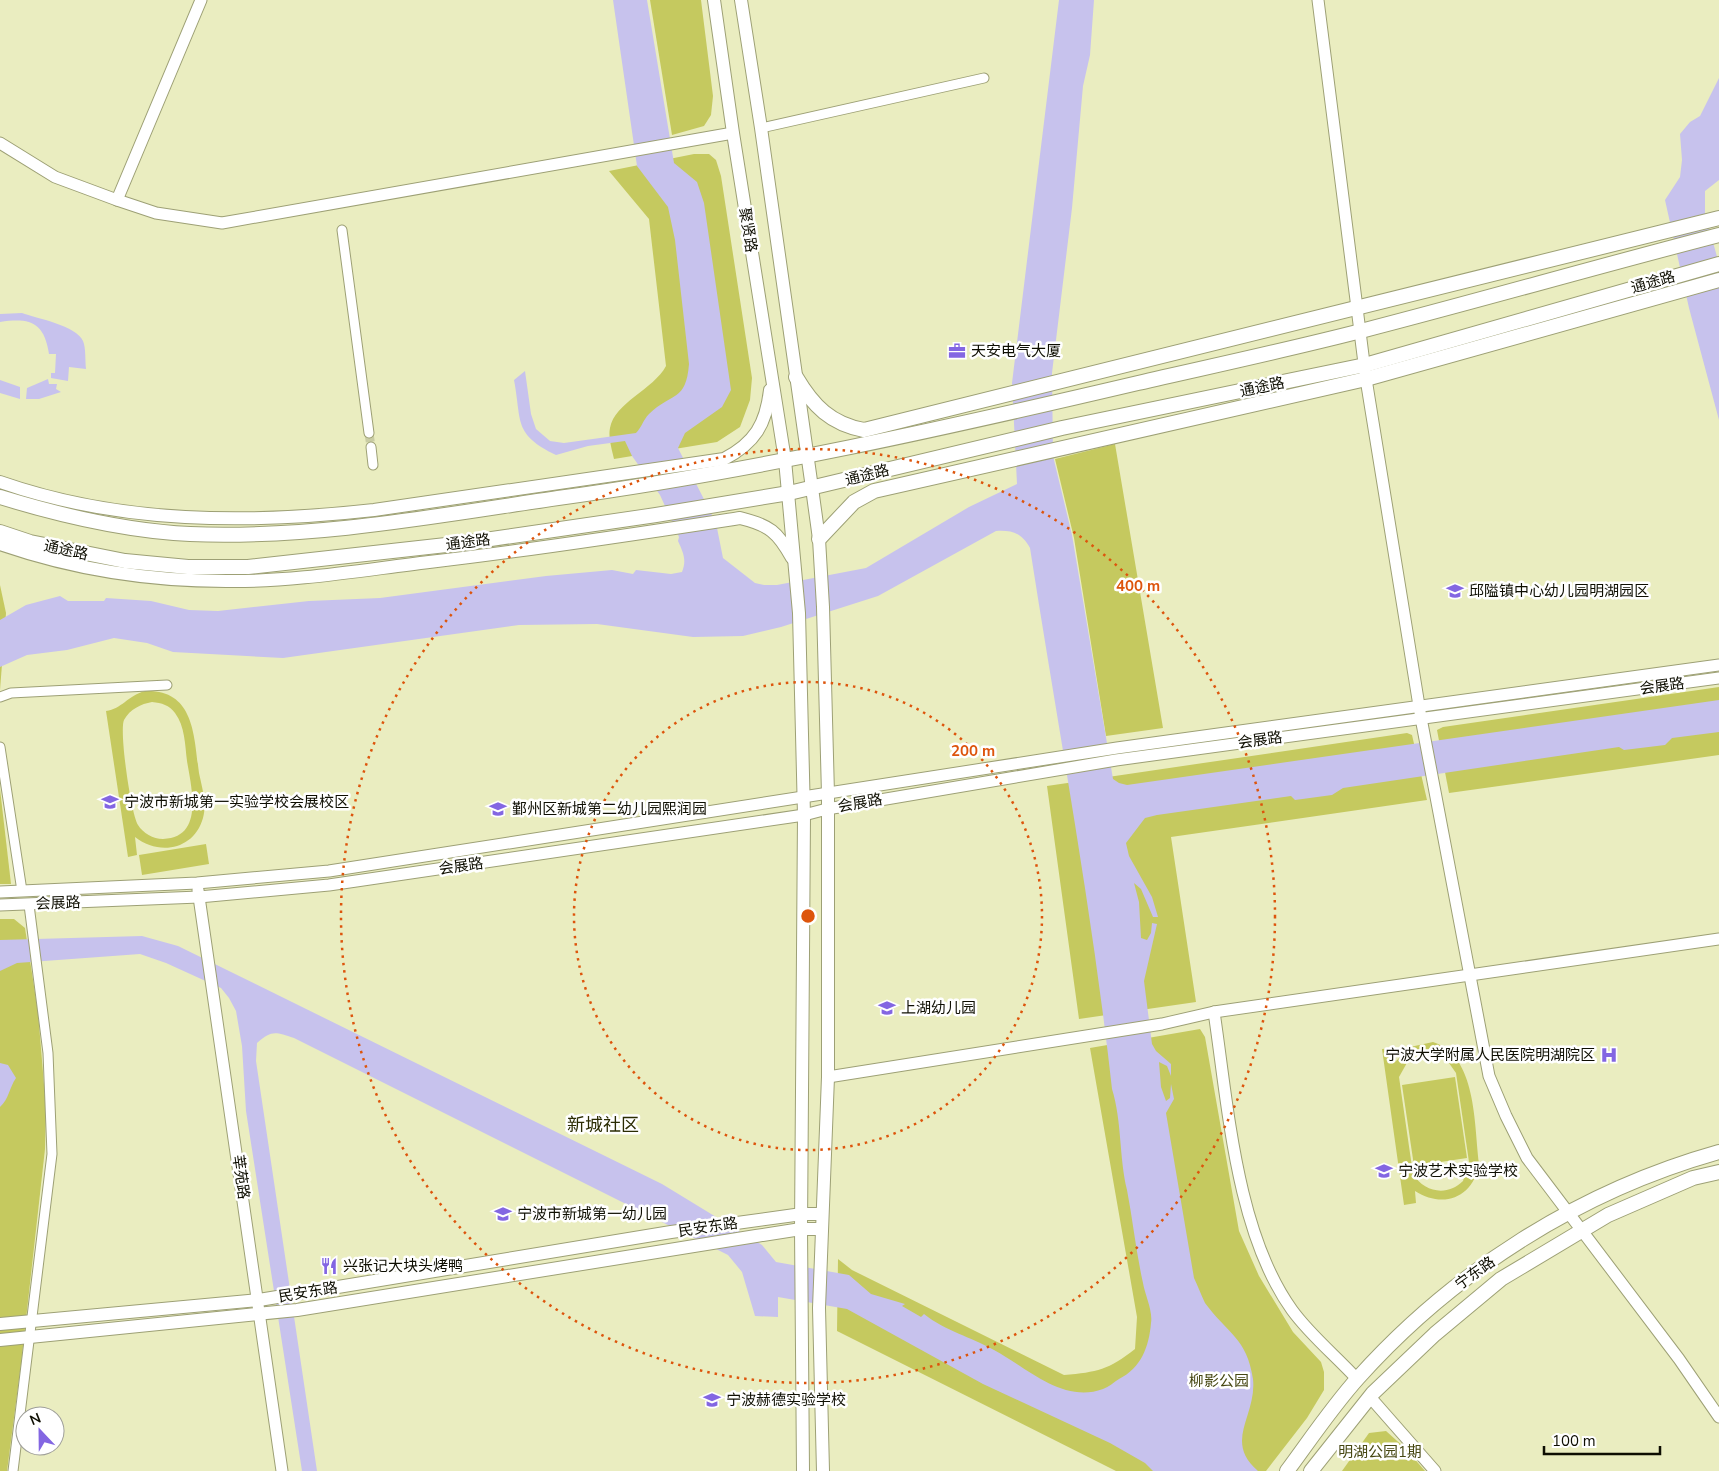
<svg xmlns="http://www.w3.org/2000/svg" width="1719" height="1471" viewBox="0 0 1719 1471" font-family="'Nunito Sans','Noto Sans SC',sans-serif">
  <rect width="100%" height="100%" fill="#eaedc0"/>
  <!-- green -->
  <g fill="#c5c95f" fill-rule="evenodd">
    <path d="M 650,0 L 701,0 L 713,96 L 711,115 L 704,126 L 672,135 Z"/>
    <path d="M 694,154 L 709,154 L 716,160 L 721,176 L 752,378 L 750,400 L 740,427 L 717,442 L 614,459 C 612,450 608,437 610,428 C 614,403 654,389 666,366 L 649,219 L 609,171 Z"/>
    <path d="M 1115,444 L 1163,728 L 1106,736 L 1074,538 L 1055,459 Z"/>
    <path d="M 0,585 L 6,613 L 0,690 Z"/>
    <path d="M 1719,687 L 1719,755 L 1449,793 L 1437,730 L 1443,727 Z"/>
    <path d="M 145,691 C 195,689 194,737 199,773 C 202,787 207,804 203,818 C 194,850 159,856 135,837 L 137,855 L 128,857 L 106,711 C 122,709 127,696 145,691 ZM 152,702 C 162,703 169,705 175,713 C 185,726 185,745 187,761 C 191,786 205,838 163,839 C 153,839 143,833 138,825 C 131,814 119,731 124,720 C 130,709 141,704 152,702 Z"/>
    <path d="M 1407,733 L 1412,735 L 1427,800 L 1171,837 L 1196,1002 L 1079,1019 L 1047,786 Z"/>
    <path d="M 0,789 L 11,884 L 0,884 Z"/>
    <path d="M 206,844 L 209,864 L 142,875 L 139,855 Z"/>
    <path d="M 0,919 L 14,919 L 25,928 L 38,1012 L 46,1109 L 45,1149 L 21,1364 L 7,1471 L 0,1471 Z"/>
    <path d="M 1200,1029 L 1205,1037 L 1239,1231 L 1259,1276 L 1293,1332 L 1321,1362 L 1324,1372 L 1324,1390 L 1307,1418 L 1266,1471 L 1116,1471 L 837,1331 L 838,1259 L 852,1270 L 1064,1375 C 1098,1372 1108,1370 1135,1349 L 1137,1317 L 1090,1048 Z"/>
    <path d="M 1433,1042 C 1477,1056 1474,1124 1479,1163 C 1474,1198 1443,1209 1415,1191 L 1416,1203 L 1404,1205 L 1382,1049 L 1394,1048 L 1396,1061 L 1410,1047 ZM 1429,1051 L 1444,1056 L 1456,1073 L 1469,1162 L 1463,1181 C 1447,1197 1424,1192 1413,1174 L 1399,1077 L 1408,1061 L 1415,1055 Z"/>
    <path d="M 1455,1077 L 1467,1158 L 1414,1166 L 1402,1085 Z"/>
    <path d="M 1386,1431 L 1405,1448 L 1425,1471 L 1342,1471 L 1369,1433 Z"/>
  </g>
  <!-- water -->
  <g fill="#c7c2ed">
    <path d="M 613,0 L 647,0 L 674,163 L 697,182 L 704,203 L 731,390 L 722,407 L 685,433 L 678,448 L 716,523 L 723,558 L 755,583 L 764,585 L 777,585 L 866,568 L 969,507 L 1017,484 L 1012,383 L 1059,0 L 1094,0 L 1090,55 L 1083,86 L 1072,208 L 1052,373 L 1053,456 L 1072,535 L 1113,779 L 1119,783 L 1127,785 L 1719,700 L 1719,732 L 1672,738 L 1665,745 L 1624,750 L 1619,747 L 1343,788 L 1332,795 L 1295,800 L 1291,796 L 1157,815 L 1145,818 L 1126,843 L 1129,856 L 1152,897 L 1158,917 L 1153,917 L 1141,889 L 1134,883 L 1139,902 L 1141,938 L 1147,940 L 1151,933 L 1152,923 L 1157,924 L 1144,981 L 1152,1044 L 1156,1051 L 1171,1064 L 1171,1076 L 1167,1066 L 1159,1062 L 1161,1087 L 1166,1101 L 1170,1098 L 1171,1084 L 1174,1099 L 1166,1113 L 1194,1278 C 1198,1286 1201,1295 1205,1303 C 1227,1333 1247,1338 1253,1379 C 1257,1416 1223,1441 1258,1471 L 1153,1471 L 1145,1463 L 1110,1443 L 983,1384 L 847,1309 L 778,1297 L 778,1317 L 755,1316 L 742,1272 L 728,1255 L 294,1038 C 275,1032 272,1030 257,1043 L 256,1061 L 317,1471 L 302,1471 L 246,1111 L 242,1046 L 236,1011 L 229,998 L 221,988 L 166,963 L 140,954 L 17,963 L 0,971 L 0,940 L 142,936 L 178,946 L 662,1184 L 762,1245 L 776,1262 L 849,1275 L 871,1294 L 905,1304 L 902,1306 L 921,1317 L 924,1314 C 947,1332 969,1336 994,1350 C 1026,1367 1063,1404 1103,1389 C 1109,1387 1114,1382 1119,1379 C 1141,1368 1149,1347 1151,1323 C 1153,1311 1145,1295 1143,1283 C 1136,1252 1133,1221 1127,1190 C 1119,1157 1122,1121 1112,1089 C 1092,908 1058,728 1030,548 C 1022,533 1012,530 996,531 L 878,596 L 781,627 L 743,636 L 693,637 L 597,624 L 519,625 L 283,658 L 173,652 L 147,643 L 114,638 L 67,650 L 27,655 L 0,667 L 0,620 L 26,605 L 60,596 L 68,601 L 104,601 L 106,598 L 151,601 L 189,610 L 218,611 L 309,601 L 380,598 L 546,576 L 612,570 L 633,574 L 636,570 L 671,574 L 682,572 C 687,560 683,552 678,541 L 679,537 L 660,495 L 632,456 L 625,441 L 588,446 L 556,455 C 513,434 522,422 514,380 L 525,371 L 531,414 L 536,429 L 550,441 L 564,443 L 636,433 C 642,427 643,420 649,414 C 672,392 686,402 689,364 L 675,240 L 668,207 L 637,166 Z"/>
    <path d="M 1719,78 L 1719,180 L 1705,191 L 1705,213 L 1719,264 L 1719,420 L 1689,308 L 1665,200 L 1680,177 L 1682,160 L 1680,134 L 1690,122 L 1700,116 Z"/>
    <path d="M 22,313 C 36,318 77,326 83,341 C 86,348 85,360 86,369 L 69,367 L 68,381 L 51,378 L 51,373 L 55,373 L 56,354 L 49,354 C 44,321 29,318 0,322 L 0,314 Z"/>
    <path d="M 48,379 L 49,384 L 57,384 L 56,389 L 61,392 L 39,399 L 26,399 L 27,388 Z"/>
    <path d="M 0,380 L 20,387 L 20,399 L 0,393 Z"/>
    <path d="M 0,1063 L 8,1065 L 16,1078 C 9,1088 9,1099 0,1107 Z"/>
  </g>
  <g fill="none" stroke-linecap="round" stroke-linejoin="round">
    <!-- minor-tunnel -->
    <path stroke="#c9cca4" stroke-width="9" stroke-dasharray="9 4.5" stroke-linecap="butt" d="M 369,433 L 371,447"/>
    <!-- minor casing -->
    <g stroke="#9da075" stroke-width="11">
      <g id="minor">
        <path d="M 761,128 L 984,78"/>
        <path d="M 342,230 L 369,433"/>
        <path d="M 371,447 L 373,465"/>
        <path d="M 0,697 L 11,693 L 167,685"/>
        <path d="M 0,747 L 22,891"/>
        <path d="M 13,1471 L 52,1154 L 48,1053 L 29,905"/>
      </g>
    </g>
    <!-- tertiary casing -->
    <g stroke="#9da075" stroke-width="13">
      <g id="tertiary">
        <path d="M 1318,0 L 1366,379 L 1421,718 L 1489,1076 L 1506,1116 L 1527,1158 L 1679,1359 L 1719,1417"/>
        <path d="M 0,143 L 55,177 L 117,200 L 156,213 L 222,223 L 733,133"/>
        <path d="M 117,200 L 201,0"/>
        <path d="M 198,890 L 282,1471"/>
        <path d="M 0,892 L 197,883 L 329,871 L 1117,748 L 1719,665"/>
        <path d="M 0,905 L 199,897 L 329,885 L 804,815 L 827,809 L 1116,760 L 1719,678"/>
        <path d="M 1214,1012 C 1228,1105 1236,1232 1292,1310 C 1310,1335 1336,1356 1357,1379"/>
        <path d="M 828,1077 L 1162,1024 L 1214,1012 L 1719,939"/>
        <path d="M 1370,1397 L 1435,1471"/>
      </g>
    </g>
    <!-- secondary casing -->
    <g stroke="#9da075" stroke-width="14">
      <g id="secondary">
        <path d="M 714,0 L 733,133 L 785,460 L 799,613 L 804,815 L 801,1229 L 803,1471"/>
        <path d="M 741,0 L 761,128 L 812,488 L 819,539 L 823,607 L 828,794 L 828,1077 L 819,1308 L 823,1471"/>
        <path d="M 0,482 C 120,524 249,524 374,510 L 724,459 C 755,443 766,424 770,390"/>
        <path d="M 0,544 C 72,569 150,581 226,581 C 294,582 362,570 429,562 C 533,550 636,534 740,518 C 769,525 778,532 792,558"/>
        <path d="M 0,1324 L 259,1300 L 671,1232 L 802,1214 L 822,1214"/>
        <path d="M 0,1340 L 297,1310 L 756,1236 L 801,1229 L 822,1229"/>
      </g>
    </g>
    <!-- primary casing -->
    <g stroke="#9da075" stroke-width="16">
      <g id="primary">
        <path d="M 796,377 C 813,406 831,424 864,430 L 1719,218"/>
        <path d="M 0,497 C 62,516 125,531 190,534 C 313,539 436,516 558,498 C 754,471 946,428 1138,383 C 1212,366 1287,350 1361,331 C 1481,300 1599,266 1719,235"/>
        <path d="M 0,532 L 30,542 L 125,561 L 188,567 L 248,567 L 464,543 L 656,515 L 789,493 L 1062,428 L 1365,365 L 1719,264"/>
        <path d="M 819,539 L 854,502 L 874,491 L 1366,379 L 1719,280"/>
        <path d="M 1287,1471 C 1310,1440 1332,1407 1358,1378 C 1454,1271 1580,1191 1719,1152"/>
        <path d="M 1311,1471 L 1373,1393 L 1435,1334 L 1501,1279 L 1608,1215 L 1693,1178 L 1719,1172"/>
      </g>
    </g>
    <!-- minor -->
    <use href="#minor" stroke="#fff" stroke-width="9"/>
    <!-- tertiary -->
    <use href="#tertiary" stroke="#fff" stroke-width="11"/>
    <!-- secondary -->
    <use href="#secondary" stroke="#fff" stroke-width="12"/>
    <!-- primary -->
    <use href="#primary" stroke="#fff" stroke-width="14"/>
  </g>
  <!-- distance rings -->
  <g fill="none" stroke="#dd550c" stroke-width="2.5" stroke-dasharray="2.5 5">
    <circle cx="808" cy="916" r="234"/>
    <circle cx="808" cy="916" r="467"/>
  </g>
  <!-- icons -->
  <defs>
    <g id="office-bare" transform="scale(1.35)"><path d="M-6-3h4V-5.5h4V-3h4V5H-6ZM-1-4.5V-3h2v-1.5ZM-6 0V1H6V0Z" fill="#8366e2" stroke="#fff" stroke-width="2.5" paint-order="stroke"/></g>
    <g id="school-bare" transform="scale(1.35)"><path d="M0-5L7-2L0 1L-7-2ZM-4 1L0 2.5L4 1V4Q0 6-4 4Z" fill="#8366e2" stroke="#fff" stroke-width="2.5" paint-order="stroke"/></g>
    <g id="hospital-bare" transform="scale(1.35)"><path d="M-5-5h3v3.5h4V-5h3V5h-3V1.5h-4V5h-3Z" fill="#8366e2" stroke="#fff" stroke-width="2.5" paint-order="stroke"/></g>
    <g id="restaurant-bare" transform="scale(1.35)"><path d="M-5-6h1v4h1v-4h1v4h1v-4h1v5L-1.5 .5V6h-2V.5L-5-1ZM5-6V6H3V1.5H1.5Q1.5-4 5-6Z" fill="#8366e2" stroke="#fff" stroke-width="2.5" paint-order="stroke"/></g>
  </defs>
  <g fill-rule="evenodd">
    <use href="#office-bare" x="957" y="351"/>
    <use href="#school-bare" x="1455" y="591"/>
    <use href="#school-bare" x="110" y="802"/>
    <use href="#school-bare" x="498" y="809"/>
    <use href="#school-bare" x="887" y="1008"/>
    <use href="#hospital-bare" x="1609" y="1055"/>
    <use href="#school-bare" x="1384" y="1171"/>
    <use href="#school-bare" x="503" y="1214"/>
    <use href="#restaurant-bare" x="329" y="1266"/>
    <use href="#school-bare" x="712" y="1400"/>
  </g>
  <g text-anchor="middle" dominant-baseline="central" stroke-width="5" stroke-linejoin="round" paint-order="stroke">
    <!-- street labels -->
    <g font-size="15" fill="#0e0e02" stroke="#fff">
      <text transform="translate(748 230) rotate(81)">聚贤路</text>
      <text transform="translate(1653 282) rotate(-16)">通途路</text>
      <text transform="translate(1262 387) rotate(-12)">通途路</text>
      <text transform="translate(867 475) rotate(-14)">通途路</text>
      <text transform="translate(468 542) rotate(-7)">通途路</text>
      <text transform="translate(66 550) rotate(12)">通途路</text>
      <text transform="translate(1662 686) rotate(-8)">会展路</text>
      <text transform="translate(1260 740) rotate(-8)">会展路</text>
      <text transform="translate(860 803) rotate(-10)">会展路</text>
      <text transform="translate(461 866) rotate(-8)">会展路</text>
      <text transform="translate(58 903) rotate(-2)">会展路</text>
      <text transform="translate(241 1177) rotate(82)">莘苑路</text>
      <text transform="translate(708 1227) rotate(-8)">民安东路</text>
      <text transform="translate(1475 1273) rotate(-36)">宁东路</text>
      <text transform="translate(308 1292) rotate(-9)">民安东路</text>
    </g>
    <!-- poi labels -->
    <g font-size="15" fill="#0e0e02" stroke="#fff" text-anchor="start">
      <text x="971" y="351">天安电气大厦</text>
      <text x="1469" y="591">邱隘镇中心幼儿园明湖园区</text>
      <text x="124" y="802">宁波市新城第一实验学校会展校区</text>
      <text x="512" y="809">鄞州区新城第二幼儿园熙润园</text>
      <text x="901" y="1008">上湖幼儿园</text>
      <text x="1595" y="1055" text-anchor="end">宁波大学附属人民医院明湖院区</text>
      <text x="1398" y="1171">宁波艺术实验学校</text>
      <text x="517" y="1214">宁波市新城第一幼儿园</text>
      <text x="343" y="1266">兴张记大块头烤鸭</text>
      <text x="726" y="1400">宁波赫德实验学校</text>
    </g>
    <!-- park labels -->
    <g font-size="15" fill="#474813" stroke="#fff">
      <text x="1219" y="1381">柳影公园</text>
      <text x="1380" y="1452">明湖公园1期</text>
    </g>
    <!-- quarter labels -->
    <g font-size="18" fill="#2b2c03" stroke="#fff">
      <text x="603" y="1125">新城社区</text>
    </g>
  </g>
  <circle cx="808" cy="916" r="8" fill="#dd550c" stroke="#fff" stroke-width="2.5"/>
  <g font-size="15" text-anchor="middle" font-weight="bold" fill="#dd550c" stroke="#fff" stroke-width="5" stroke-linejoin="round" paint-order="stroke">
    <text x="1138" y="591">400 m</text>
    <text x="973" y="756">200 m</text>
  </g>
  <!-- north arrow -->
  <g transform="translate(40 1431) rotate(338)"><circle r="24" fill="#ffffff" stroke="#9f9f9a"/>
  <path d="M0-4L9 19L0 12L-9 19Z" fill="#8366e2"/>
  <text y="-8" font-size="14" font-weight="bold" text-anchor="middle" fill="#0e0e02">N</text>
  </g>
  <!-- scale -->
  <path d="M1544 1446v8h116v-8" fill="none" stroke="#0e0e02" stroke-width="2.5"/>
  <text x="1552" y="1446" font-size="15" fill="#0e0e02" stroke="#ffffff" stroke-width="4" paint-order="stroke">100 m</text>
</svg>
